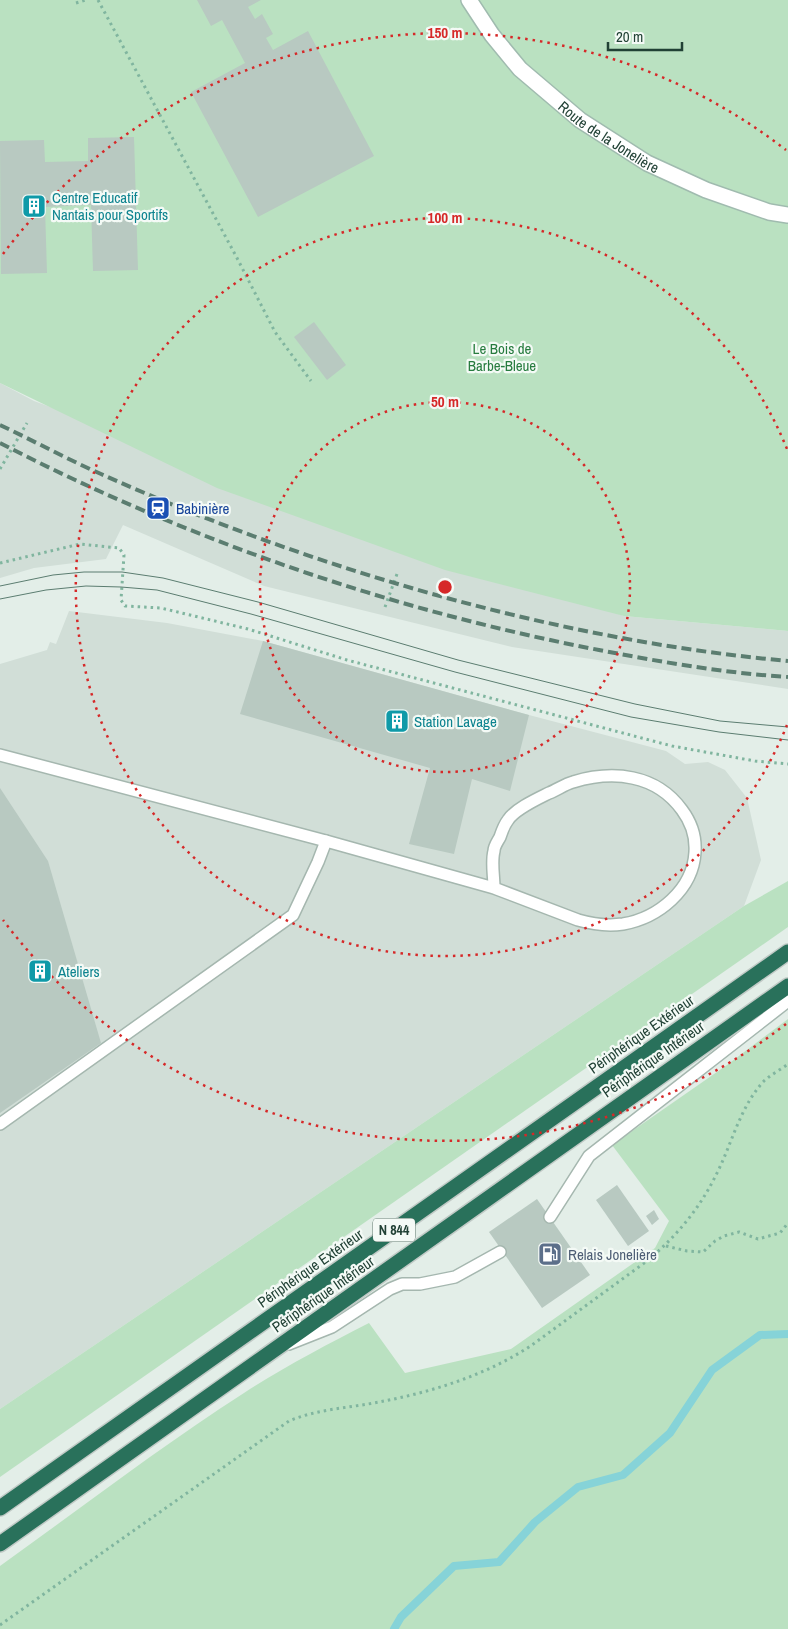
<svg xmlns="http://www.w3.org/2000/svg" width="788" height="1629" viewBox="0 0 788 1629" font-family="'Archivo Narrow',sans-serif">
  <rect width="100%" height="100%" fill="#e3eee8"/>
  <!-- built -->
  <g fill="#d1ded7">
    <path d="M 0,383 L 34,401 L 624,616 L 788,631 L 788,689 L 512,647 L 264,586 L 123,525 L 106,559 L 34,568 L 0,578 Z"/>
    <path d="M 69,611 L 167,623 L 263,641 L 529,715 L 666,751 L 685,764 L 708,762 L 725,770 L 747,798 L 761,860 L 744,906 L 0,1409 L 0,664 L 47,650 L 50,642 L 56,644 Z"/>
  </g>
  <!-- green -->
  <g fill="#bae1c1">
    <path d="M 0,0 L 788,0 L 788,631 L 624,616 L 445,570 L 217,488 L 0,383 Z"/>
    <path d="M 788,881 L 788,927 L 0,1477 L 0,1409 L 744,906 Z"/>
    <path d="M 788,1019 L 788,1629 L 0,1629 L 0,1566 C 81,1508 160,1447 244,1393 C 284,1367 326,1345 369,1323 L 405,1373 L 511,1349 L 655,1248 L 669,1221 L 612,1145 L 727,1065 Z"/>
  </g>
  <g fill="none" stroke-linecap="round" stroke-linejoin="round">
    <!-- stream -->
    <path stroke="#86d3d8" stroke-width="8" d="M 394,1629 L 401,1617 L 454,1566 L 499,1562 L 535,1522 L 578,1487 L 623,1475 L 670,1433 L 712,1370 L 760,1335 L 788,1334"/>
  </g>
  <!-- building -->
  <g fill="#b8c9c1">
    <path d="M 197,0 L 261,0 L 248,7 L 255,19 L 262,14 L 273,34 L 266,38 L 273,50 L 308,31 L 374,156 L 258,217 L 191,92 L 245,63 L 222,20 L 211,26 Z"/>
    <path d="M 134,137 L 138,270 L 93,271 L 91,205 L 45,207 L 47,273 L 1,274 L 0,141 L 44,140 L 45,162 L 88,161 L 88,138 Z"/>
    <path d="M 314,322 L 346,365 L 327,380 L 294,337 Z"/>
    <path d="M 263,641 L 529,715 L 510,791 L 472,779 L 454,854 L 409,844 L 430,768 L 240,714 Z"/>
    <path d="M 0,788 L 48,861 L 101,1043 L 0,1113 Z"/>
    <path d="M 617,1185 L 649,1231 L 628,1246 L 596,1200 Z"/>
    <path d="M 537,1199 L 590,1275 L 542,1308 L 489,1232 Z"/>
    <path d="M 654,1210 L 659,1219 L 652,1225 L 646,1216 Z"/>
  </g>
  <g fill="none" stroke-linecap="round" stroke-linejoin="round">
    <!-- lane casing -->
    <g stroke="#a5b7af" stroke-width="14">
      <g id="lane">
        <path d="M 0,755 L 326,841 L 318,862 L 293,915 L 0,1124"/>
        <path d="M 326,841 L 494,888 L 578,920 C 592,924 609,926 623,924 C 658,918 693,890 695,852 C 696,836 691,822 682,810 C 656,774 613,770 573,782 C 565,784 557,790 549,793 C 537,799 515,809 508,820 C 504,825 502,831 500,837 C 498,841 494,846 494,851 C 491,862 494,876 494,888"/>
        <path d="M 550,1217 L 589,1156 L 788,1001"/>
        <path d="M 289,1344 L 332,1327 L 390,1289 L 402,1284 L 420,1284 L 455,1277 L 500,1252"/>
      </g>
    </g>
    <!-- secondary casing -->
    <g stroke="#a0bbaf" stroke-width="18">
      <g id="secondary">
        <path id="s1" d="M 469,0 L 492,35 L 520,69 L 580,120 L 647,163 L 706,190 L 769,212 L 788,215"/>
      </g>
    </g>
    <!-- highway casing -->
    <g stroke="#c1cac6" stroke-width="18">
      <g id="highway">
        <path d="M 0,1508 L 788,952"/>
        <path d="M 0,1544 L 788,986"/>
      </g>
    </g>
    <!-- path -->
    <g stroke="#80b59f" stroke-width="3" stroke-dasharray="2.5 4" stroke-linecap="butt">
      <path d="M 98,0 L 237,258 L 275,332 L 311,381"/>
      <path d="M 76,3 L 86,0"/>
      <path d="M 0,469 L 27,423"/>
      <path d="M 0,563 L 80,544 L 119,548 L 124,555 L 121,600 L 125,606 L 161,608 L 248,629 L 347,660 L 672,746 L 755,761 L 788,764"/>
      <path d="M 385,607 L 397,574"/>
      <path d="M 666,1246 L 687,1251 L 703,1252 L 715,1241 L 724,1236 L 739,1232 L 758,1239 L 780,1233 L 788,1223"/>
      <path d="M 0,1625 L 289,1421 C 317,1409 349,1408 379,1402 C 432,1392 487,1375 532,1345 L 647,1261 C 676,1237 700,1208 716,1175 C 732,1144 739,1109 763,1082 C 770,1075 780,1070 788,1064"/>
    </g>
    <!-- lane -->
    <use href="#lane" stroke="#fff" stroke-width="11"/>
    <!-- secondary -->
    <use href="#secondary" stroke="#fff" stroke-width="15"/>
    <!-- highway -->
    <use href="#highway" stroke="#29715b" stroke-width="15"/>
    <!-- tram -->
    <g stroke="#5b7d70" stroke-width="1">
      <path d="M 0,586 L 53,575 L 84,572 L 122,572 L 163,578 L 258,602 L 458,660 L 635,704 L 720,721 L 788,727"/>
      <path d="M 0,599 L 46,590 L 86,586 L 121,587 L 157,590 L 251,614 L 455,672 L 631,717 L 719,732 L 788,740"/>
    </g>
    <!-- rail -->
    <g stroke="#5b7d70" stroke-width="4" stroke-dasharray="10 5" stroke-linecap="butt">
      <path d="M 0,425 C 34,441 67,459 101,474 C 313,569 556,640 788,661"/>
      <path d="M 0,443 C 188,540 391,610 599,650 C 661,662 724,673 788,677"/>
    </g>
  </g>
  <!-- distance rings -->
  <g fill="none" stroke="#d62828" stroke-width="2.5" stroke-dasharray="2.5 5">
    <circle cx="445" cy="587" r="185"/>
    <path d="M787 725A369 369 0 1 1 787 449"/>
    <path d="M786 1024A554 554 0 0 1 3 920M3 254A554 554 0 0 1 786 150"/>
  </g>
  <!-- icons -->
  <defs>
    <g id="building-square" transform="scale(1.25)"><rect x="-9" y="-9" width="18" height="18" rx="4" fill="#0f9aa8" stroke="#f4faf6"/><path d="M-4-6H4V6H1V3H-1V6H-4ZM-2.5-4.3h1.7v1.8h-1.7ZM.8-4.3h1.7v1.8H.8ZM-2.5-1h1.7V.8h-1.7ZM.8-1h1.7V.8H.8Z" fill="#fff"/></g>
    <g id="station-square" transform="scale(1.25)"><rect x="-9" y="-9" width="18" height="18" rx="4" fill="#1a4fb4" stroke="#f4faf6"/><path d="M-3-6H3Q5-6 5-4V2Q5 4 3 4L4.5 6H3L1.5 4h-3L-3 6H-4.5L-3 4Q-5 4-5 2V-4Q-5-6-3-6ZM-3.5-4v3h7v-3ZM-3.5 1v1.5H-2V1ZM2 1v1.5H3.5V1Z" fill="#fff"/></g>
    <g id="fuel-square" transform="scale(1.25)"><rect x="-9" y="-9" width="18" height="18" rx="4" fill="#5c6f8a" stroke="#f4faf6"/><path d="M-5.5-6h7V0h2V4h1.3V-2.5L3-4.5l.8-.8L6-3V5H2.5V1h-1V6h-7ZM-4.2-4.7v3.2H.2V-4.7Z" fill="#fff"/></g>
  </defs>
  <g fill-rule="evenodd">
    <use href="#building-square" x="34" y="206"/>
    <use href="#station-square" x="158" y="508"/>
    <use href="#building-square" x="397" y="721"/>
    <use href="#building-square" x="40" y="971"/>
    <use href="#fuel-square" x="550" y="1254"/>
  </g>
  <g text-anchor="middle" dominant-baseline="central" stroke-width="4.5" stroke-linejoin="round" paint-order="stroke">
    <!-- shield labels -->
    <rect fill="#f4faf6" stroke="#60786f" stroke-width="1" x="373" y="1218.5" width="42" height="23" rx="4"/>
    <g font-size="14" font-weight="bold" fill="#214135">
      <text x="394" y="1230">N 844</text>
    </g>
    <!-- street labels -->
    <g font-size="15" fill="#214135" stroke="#f4faf6">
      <text stroke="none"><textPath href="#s1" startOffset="198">Route de la Jonelière</textPath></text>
      <text transform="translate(641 1034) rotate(-35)">Périphérique Extérieur</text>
      <text transform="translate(653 1059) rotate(-35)">Périphérique Intérieur</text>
      <text transform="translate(310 1268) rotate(-35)">Périphérique Extérieur</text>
      <text transform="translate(323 1294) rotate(-35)">Périphérique Intérieur</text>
    </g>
    <!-- culture labels -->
    <g font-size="15" fill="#0d838f" stroke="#f4faf6" text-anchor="start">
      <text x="52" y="197">Centre Educatif<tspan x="52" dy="17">Nantais pour Sportifs</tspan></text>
      <text x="414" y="721">Station Lavage</text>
      <text x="58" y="971">Ateliers</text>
    </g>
    <!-- park labels -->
    <g font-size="15" fill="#277c3f" stroke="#f4faf6">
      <text x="502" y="348">Le Bois de<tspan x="502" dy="17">Barbe-Bleue</tspan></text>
    </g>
    <!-- transit labels -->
    <g font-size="15" fill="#164399" stroke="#f4faf6" text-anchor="start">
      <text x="176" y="508">Babinière</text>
    </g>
    <!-- service labels -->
    <g font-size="15" fill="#4e5e75" stroke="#f4faf6" text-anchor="start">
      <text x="568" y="1254">Relais Jonelière</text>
    </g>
  </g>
  <circle cx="445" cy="587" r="8" fill="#d62828" stroke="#f4faf6" stroke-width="2.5"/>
  <g font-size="15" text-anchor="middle" font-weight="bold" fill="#d62828" stroke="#f4faf6" stroke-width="4.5" stroke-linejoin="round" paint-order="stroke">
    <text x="445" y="38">150 m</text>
    <text x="445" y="223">100 m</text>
    <text x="445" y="407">50 m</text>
  </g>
  <!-- scale -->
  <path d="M608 42v8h74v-8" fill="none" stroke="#214135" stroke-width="2.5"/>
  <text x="616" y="42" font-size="15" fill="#214135" stroke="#f4faf6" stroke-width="4" paint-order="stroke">20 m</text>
</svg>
